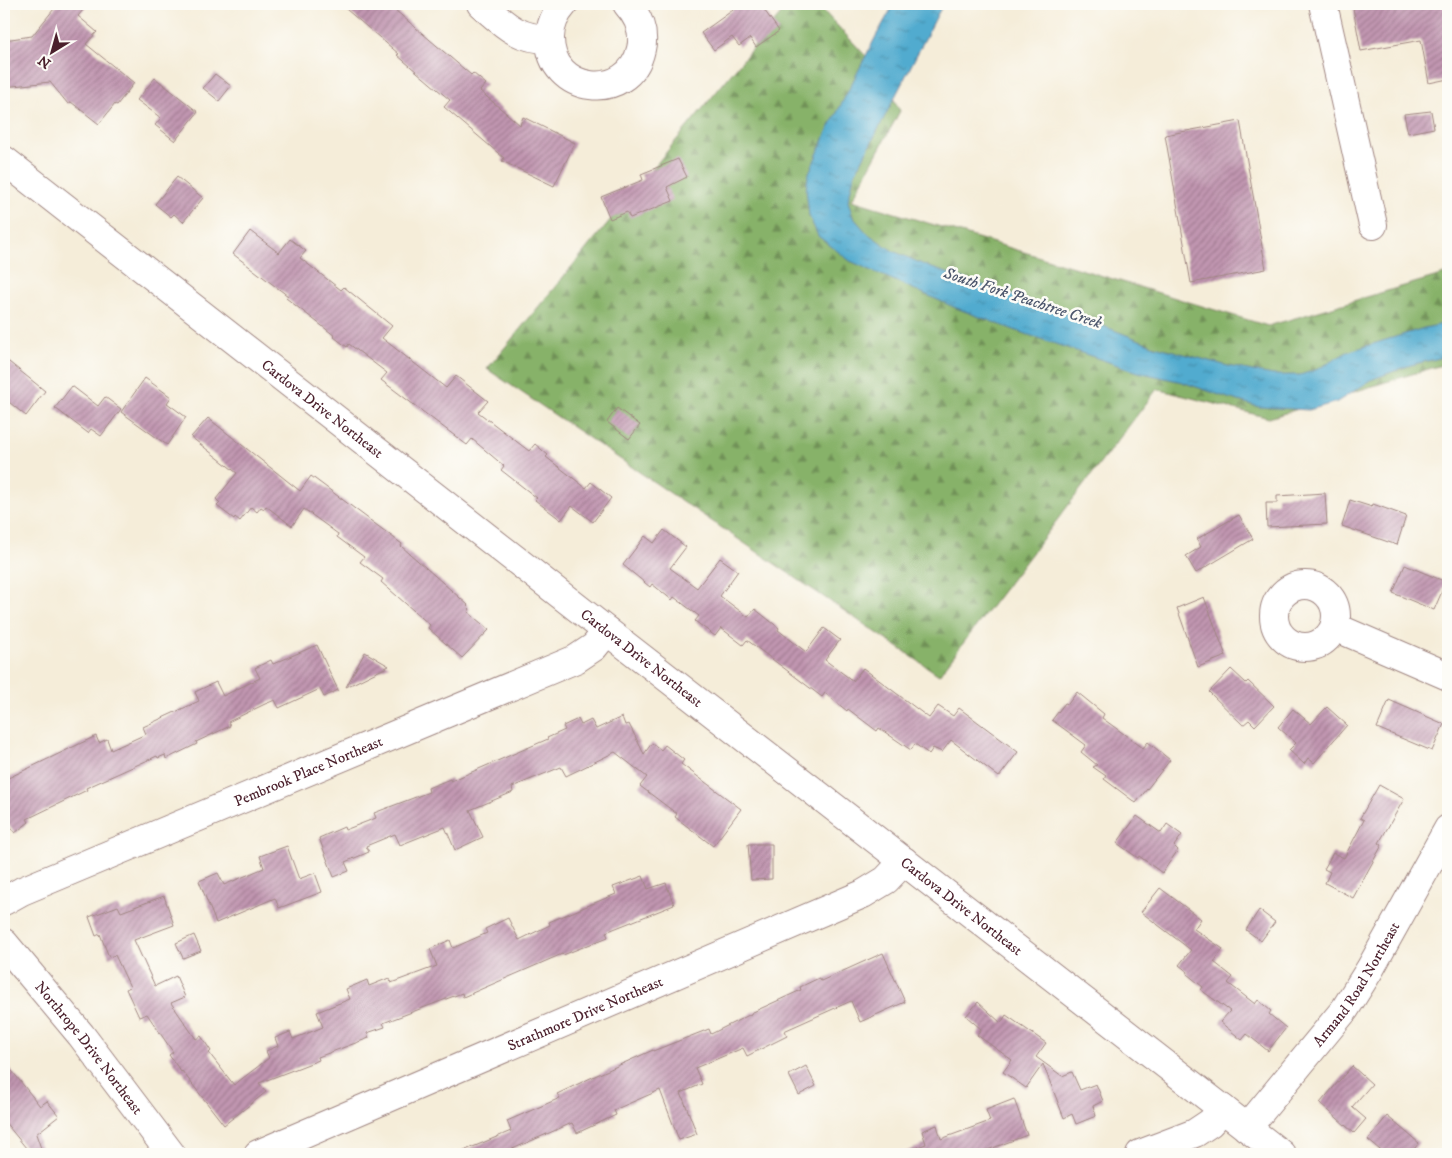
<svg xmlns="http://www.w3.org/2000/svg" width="1452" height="1158" viewBox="0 0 1452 1158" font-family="'IM FELL DW Pica',serif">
  <defs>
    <pattern id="forest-firs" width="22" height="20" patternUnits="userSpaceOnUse" patternTransform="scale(1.25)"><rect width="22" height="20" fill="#87b269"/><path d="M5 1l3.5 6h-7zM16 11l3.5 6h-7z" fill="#709057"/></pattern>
    <pattern id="water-ripples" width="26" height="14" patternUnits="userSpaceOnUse" patternTransform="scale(1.25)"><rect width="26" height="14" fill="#51abcf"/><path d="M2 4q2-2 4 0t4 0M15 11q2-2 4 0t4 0" fill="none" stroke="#458ba8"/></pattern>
    <pattern id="building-hatch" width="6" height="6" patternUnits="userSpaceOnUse" patternTransform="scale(1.25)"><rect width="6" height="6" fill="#c196b1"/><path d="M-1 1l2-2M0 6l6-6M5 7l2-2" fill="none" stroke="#9f7a90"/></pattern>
  </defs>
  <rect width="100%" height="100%" fill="#fdfcf7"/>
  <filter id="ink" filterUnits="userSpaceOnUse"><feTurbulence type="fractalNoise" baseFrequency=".02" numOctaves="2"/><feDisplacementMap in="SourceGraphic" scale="10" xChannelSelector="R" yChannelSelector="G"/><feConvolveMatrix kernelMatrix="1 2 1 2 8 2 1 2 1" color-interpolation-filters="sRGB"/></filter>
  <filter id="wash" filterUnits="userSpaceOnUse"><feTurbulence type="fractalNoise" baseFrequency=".0096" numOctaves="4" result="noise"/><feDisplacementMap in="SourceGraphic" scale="20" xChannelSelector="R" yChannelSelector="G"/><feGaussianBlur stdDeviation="1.12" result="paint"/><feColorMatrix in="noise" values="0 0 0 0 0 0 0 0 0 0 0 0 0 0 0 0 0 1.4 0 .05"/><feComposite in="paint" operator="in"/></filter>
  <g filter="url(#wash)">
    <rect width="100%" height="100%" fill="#f5edd9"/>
    <!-- forest -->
    <path fill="url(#forest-firs)" stroke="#68684a" d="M 789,4 L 817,4 L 878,69 L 900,111 L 852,200 L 1268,326 L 1448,273 L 1448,363 L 1269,418 L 1157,389 L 939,675 L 487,369 Z"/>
    <!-- water -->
    <path fill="url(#water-ripples)" stroke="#4e657d" d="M 894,4 L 943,4 L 854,176 L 848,201 L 853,217 L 867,233 L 893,251 L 929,267 L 1093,322 L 1155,346 L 1228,366 L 1273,375 L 1300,375 L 1318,369 L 1347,352 L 1424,328 L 1448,323 L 1448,356 L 1411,365 L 1373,379 L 1337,402 L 1309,410 L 1259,407 L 1228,398 L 1182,382 L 1138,372 L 1014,330 L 956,308 L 850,261 L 818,236 L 809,216 L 806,190 L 808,175 L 826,134 L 876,36 Z"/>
    <g id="blocks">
      <!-- building -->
      <g fill="url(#building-hatch)">
        <path d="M 58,4 L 88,4 L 78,16 L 97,32 L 86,44 L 134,83 L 117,105 L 115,104 L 99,124 L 71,102 L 68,104 L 50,82 L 4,87 L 4,40 L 32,36 Z"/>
        <path d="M 340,4 L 388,4 L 471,75 L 473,73 L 486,84 L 480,91 L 520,125 L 523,117 L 575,143 L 554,186 L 502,161 L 504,158 L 444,107 L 450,100 L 397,55 L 399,54 Z"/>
        <path d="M 728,4 L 760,4 L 779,31 L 756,47 L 750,38 L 739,46 L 732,37 L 714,50 L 701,33 L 733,10 Z"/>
        <path d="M 1377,4 L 1448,4 L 1448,79 L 1429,83 L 1421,40 L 1361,51 L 1353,8 Z"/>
        <path d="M 215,74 L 231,86 L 219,101 L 203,88 Z"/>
        <path d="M 155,78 L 198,112 L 175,141 L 155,125 L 161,118 L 137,100 Z"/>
        <path d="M 1431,111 L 1434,128 L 1408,133 L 1404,114 Z"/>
        <path d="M 1240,121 L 1266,269 L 1191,283 L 1165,135 Z"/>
        <path d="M 678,159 L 687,177 L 667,187 L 673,201 L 630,218 L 627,212 L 610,219 L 601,197 L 643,180 L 641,174 Z"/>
        <path d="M 177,177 L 203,198 L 183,222 L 174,214 L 171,217 L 155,204 Z"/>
        <path d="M 250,231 L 279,253 L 290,239 L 306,251 L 300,258 L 341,290 L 344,287 L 392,326 L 382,338 L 446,388 L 456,376 L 488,401 L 478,412 L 529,451 L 535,444 L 548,455 L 546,457 L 586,488 L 591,482 L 611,498 L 593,522 L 572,506 L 561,520 L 535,500 L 537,498 L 501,470 L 504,466 L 472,439 L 467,445 L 381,380 L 387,373 L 349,344 L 347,347 L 334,337 L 335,336 L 286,298 L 288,296 L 233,254 Z"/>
        <path d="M 4,358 L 45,391 L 26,416 L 4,398 Z"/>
        <path d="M 145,378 L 171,397 L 167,403 L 186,417 L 167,445 L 121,412 Z"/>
        <path d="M 72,386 L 98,406 L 105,397 L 121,409 L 101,436 L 91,429 L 88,433 L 55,408 Z"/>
        <path d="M 617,408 L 640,425 L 629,439 L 607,422 Z"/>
        <path d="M 208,418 L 300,491 L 311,476 L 402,544 L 401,546 L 468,605 L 467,606 L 470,609 L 468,612 L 489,630 L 462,658 L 428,628 L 430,625 L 381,582 L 383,579 L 360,562 L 364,557 L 337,537 L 338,534 L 304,509 L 292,526 L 266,506 L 264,509 L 261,507 L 257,512 L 251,507 L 240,521 L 235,517 L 234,519 L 217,506 L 220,503 L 216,499 L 237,473 L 191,437 Z"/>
        <path d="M 1325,493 L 1327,524 L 1267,527 L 1266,503 L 1277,503 L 1277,496 Z"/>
        <path d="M 1350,500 L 1372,507 L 1373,504 L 1406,516 L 1397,545 L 1342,526 Z"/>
        <path d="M 1239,515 L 1253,539 L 1196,573 L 1186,556 L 1201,547 L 1197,539 Z"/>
        <path d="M 664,530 L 686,547 L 670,568 L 697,588 L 720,558 L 738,571 L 720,596 L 748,617 L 755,609 L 779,628 L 778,630 L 806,652 L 824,628 L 840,640 L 825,660 L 853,681 L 863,668 L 929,718 L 938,706 L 953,716 L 959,708 L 1018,752 L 999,777 L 951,740 L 942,752 L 933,748 L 929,754 L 915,744 L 911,750 L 879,728 L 877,731 L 848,709 L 847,711 L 825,693 L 822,697 L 747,640 L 743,645 L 721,628 L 715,636 L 695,621 L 699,616 L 674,597 L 672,600 L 652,584 L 650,587 L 623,565 L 645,536 L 654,543 Z"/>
        <path d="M 1405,565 L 1446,582 L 1434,610 L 1393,593 Z"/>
        <path d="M 1204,597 L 1226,656 L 1198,667 L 1177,608 Z"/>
        <path d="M 317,645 L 338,690 L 324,697 L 320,689 L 279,708 L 275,700 L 265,704 L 228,722 L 230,726 L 196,742 L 197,744 L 166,759 L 165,755 L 158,758 L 157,756 L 86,788 L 87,790 L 27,819 L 29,822 L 15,833 L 4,819 L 4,780 L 96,736 L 99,743 L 107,739 L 111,750 L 146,734 L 143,727 L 199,701 L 195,692 L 216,682 L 223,696 L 260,678 L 255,668 L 271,660 L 273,664 Z"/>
        <path d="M 365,652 L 389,666 L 346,687 Z"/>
        <path d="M 1231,669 L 1246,683 L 1248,681 L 1274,706 L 1255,726 L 1249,720 L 1243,725 L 1209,692 Z"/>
        <path d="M 1077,692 L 1104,714 L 1102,718 L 1143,748 L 1148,742 L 1170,760 L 1136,803 L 1104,779 L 1106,776 L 1093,767 L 1097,765 L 1081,752 L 1086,745 L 1052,720 L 1065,703 L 1068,704 Z"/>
        <path d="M 1389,700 L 1444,724 L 1432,751 L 1377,728 Z"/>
        <path d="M 1327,707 L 1347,725 L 1314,763 L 1308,758 L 1304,764 L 1289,750 L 1296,743 L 1278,727 L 1293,709 L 1311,724 Z"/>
        <path d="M 622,717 L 625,725 L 629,724 L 644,754 L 652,743 L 661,750 L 665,745 L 684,760 L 681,764 L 741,809 L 713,846 L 675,817 L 677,814 L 640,786 L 647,777 L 615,752 L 566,776 L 561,767 L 512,787 L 513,792 L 470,810 L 483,837 L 455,850 L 445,827 L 400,845 L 395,834 L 366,846 L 369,852 L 345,862 L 349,871 L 334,877 L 319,838 L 344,827 L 345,830 L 376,818 L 374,813 L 429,792 L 428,788 L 450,779 L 451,781 L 548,739 L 547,738 L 565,730 L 563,726 L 578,719 L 581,725 L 591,720 L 596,729 Z"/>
        <path d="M 1379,785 L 1404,799 L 1379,843 L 1382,845 L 1353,898 L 1325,883 L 1330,872 L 1324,869 L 1333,853 L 1344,858 L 1364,820 L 1360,818 Z"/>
        <path d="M 1137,816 L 1161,833 L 1167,824 L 1182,835 L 1174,846 L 1178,850 L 1162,873 L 1139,856 L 1138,858 L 1117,843 Z"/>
        <path d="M 748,844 L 772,844 L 772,879 L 751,880 Z"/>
        <path d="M 287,846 L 299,879 L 315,873 L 322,892 L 279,908 L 275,898 L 216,923 L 199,881 L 218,873 L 224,885 L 264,868 L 260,856 Z"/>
        <path d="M 643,876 L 648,889 L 666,883 L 674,905 L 606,932 L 608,937 L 563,955 L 562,954 L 463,997 L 462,993 L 383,1023 L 385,1027 L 367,1033 L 369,1038 L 318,1057 L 319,1060 L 259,1083 L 266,1092 L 224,1125 L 182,1071 L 181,1072 L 169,1055 L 173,1052 L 147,1014 L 139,1017 L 126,989 L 130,987 L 115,955 L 109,957 L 100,934 L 96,936 L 89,917 L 118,906 L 121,912 L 164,896 L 174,925 L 134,940 L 155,986 L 176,976 L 185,997 L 171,1003 L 196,1039 L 201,1036 L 211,1051 L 209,1053 L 234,1085 L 269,1058 L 266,1051 L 278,1046 L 275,1038 L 290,1032 L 293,1039 L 323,1027 L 317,1012 L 350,999 L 346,989 L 367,980 L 369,986 L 389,978 L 391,983 L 437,966 L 430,949 L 450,940 L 453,948 L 487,933 L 485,929 L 508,918 L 519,940 L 550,925 L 549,922 L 616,894 L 613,887 Z"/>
        <path d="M 1160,888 L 1201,919 L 1194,929 L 1223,949 L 1214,962 L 1233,977 L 1228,983 L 1255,1004 L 1258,1000 L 1271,1011 L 1269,1014 L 1286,1028 L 1268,1051 L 1247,1034 L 1242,1040 L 1220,1022 L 1230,1011 L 1201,990 L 1203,987 L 1187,974 L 1188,972 L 1179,965 L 1191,950 L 1141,912 Z"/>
        <path d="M 1259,910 L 1275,922 L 1261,941 L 1246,930 Z"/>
        <path d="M 194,935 L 201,951 L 183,958 L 176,943 Z"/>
        <path d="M 883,953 L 905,1002 L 860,1022 L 851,1001 L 784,1031 L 787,1036 L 747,1056 L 743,1048 L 695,1068 L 702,1084 L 681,1093 L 697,1134 L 679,1140 L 660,1090 L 614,1110 L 616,1115 L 577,1133 L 572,1123 L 501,1154 L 456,1154 L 511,1131 L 507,1121 L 560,1098 L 557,1094 L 597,1075 L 653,1050 L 653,1051 L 709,1029 L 711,1034 L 751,1014 L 751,1013 L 801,990 L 800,987 L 819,978 L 821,981 Z"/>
        <path d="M 978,1002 L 1001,1023 L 1006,1015 L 1046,1043 L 1036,1057 L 1062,1076 L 1072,1072 L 1080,1090 L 1096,1084 L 1103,1101 L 1093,1106 L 1096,1116 L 1076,1124 L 1072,1114 L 1064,1118 L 1043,1064 L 1026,1088 L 1003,1072 L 1012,1060 L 977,1035 L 981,1029 L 966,1016 Z"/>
        <path d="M 4,1061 L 40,1106 L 47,1101 L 59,1116 L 36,1134 L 43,1154 L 31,1154 L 4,1121 Z"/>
        <path d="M 806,1066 L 816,1086 L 799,1095 L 789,1075 Z"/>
        <path d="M 1352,1066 L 1372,1084 L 1352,1107 L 1366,1119 L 1354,1133 L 1320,1103 Z"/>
        <path d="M 1014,1099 L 1027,1135 L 977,1154 L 906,1154 L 905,1152 L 926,1144 L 922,1131 L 937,1125 L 941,1139 L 990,1121 L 986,1110 Z"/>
        <path d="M 1387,1116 L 1419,1143 L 1410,1154 L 1385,1154 L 1368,1140 Z"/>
      </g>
    </g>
  </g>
  <g filter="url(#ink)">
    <use href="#blocks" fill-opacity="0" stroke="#a08682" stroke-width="1"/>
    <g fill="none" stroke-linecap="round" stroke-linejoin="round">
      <!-- minor casing -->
      <g stroke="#a08682" stroke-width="30">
        <g id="minor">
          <path d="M 481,4 C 504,24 517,39 550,39"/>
          <path d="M 564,4 C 555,14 550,25 550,38 C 549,94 629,104 641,49 C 645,32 638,16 627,4"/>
          <path d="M 1323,4 L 1373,225"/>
          <path id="s1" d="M 4,160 L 607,631 L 1281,1154"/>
          <circle cx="1305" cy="616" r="31"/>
          <path d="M 1335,627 L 1448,676"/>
          <path id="s2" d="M 4,901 L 22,891 L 576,659 L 594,647 L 607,631"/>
          <path id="s3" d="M 4,943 L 81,1035 L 171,1154"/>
          <path id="s4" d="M 1247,1128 L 1345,1009 L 1370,969 L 1448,829"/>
          <path id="s5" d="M 258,1154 L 863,894 L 886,880 L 904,861"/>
          <path d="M 1140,1154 L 1195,1133 L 1210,1123 L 1223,1109"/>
        </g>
      </g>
      <!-- minor -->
      <use href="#minor" stroke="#fff" stroke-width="28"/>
    </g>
  </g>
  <g text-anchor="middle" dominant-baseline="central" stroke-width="5" stroke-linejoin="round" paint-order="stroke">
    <!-- street labels -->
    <g font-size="15" fill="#4a1f2b" stroke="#fdfcf7">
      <text stroke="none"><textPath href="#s1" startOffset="404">Cardova Drive Northeast</textPath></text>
      <text stroke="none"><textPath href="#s1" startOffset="809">Cardova Drive Northeast</textPath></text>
      <text stroke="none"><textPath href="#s2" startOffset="331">Pembrook Place Northeast</textPath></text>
      <text stroke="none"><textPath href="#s1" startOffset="1214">Cardova Drive Northeast</textPath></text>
      <text stroke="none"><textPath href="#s4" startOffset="181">Armand Road Northeast</textPath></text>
      <text stroke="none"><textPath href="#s5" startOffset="356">Strathmore Drive Northeast</textPath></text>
      <text stroke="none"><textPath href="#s3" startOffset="135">Northrope Drive Northeast</textPath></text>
    </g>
    <!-- water labels -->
    <g font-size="16" font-style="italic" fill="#4d576d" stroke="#fdfcf7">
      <text transform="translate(1023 298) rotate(18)">South Fork Peachtree Creek</text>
    </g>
  </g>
  <!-- margin -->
  <rect width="1452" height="1158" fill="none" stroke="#fdfcf7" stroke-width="20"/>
  <!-- north arrow -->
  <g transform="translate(52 52) rotate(217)" stroke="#fdfcf7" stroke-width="4" paint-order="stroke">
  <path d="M0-4L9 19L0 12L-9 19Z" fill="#4a1f2b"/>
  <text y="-8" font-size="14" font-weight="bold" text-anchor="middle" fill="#4a1f2b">N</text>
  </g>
</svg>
